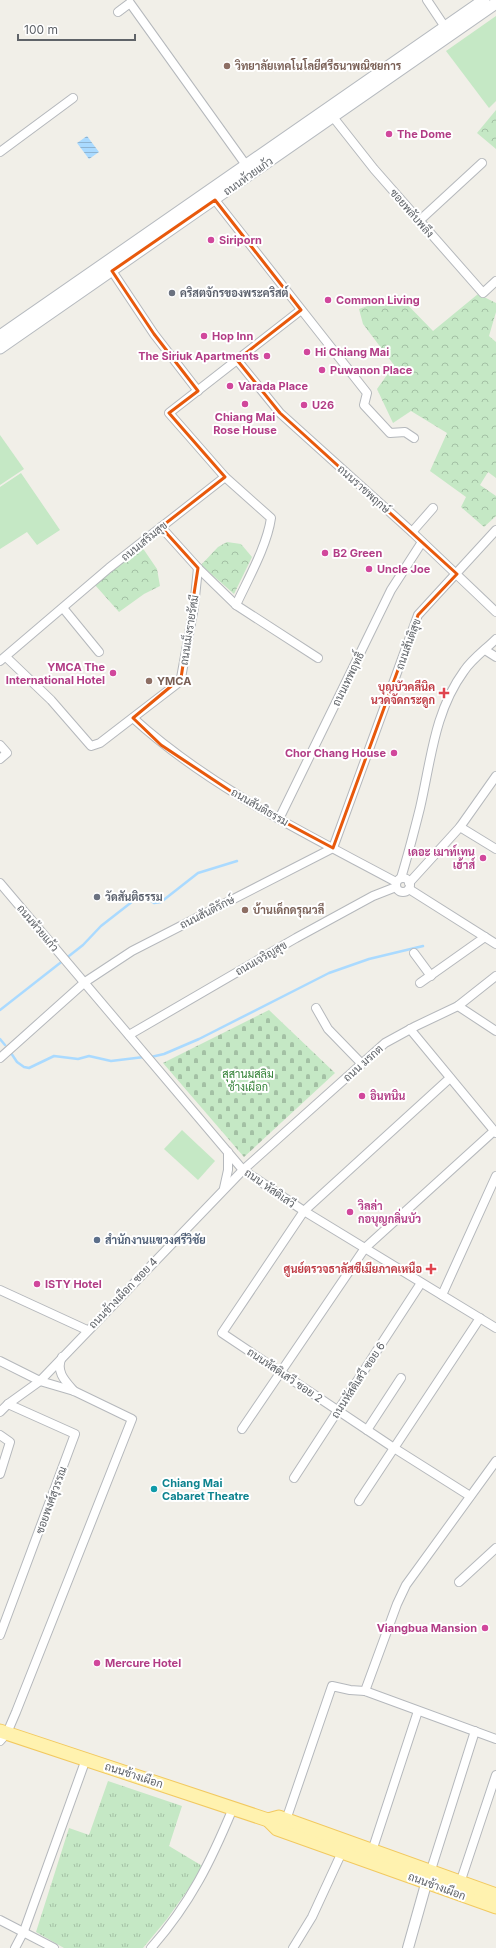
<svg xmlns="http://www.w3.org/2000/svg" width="496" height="1948" viewBox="0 0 496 1948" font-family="Inter,Sarabun,sans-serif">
  <defs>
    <pattern id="forest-crowns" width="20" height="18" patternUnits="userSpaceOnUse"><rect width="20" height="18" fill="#c5e8c5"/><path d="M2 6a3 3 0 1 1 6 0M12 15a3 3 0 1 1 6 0" fill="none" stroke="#a3c0a4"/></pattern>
    <pattern id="cemetery-stones" width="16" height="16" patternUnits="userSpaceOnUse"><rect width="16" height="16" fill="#c5e8c5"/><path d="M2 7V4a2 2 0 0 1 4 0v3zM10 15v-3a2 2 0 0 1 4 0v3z" fill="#a3c0a4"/></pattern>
    <pattern id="park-tufts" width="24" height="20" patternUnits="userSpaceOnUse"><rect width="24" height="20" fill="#c5e8c5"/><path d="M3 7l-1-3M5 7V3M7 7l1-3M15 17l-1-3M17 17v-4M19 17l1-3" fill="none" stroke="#a3c0a4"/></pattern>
    <pattern id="water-rules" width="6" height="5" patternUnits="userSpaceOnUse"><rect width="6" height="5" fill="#aadaff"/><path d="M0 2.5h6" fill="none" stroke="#8eb4d2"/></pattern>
  </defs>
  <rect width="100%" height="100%" fill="#f1efe8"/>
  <!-- green -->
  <g fill="#c5e8c5">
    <path d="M 496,16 L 496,101 L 489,108 L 446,51 Z"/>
    <path d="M 0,435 L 24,469 L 0,485 Z"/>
    <path d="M 21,473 L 60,530 L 37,545 L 27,532 L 0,549 L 0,487 Z"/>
    <path d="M 182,1130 L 215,1161 L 198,1180 L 164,1149 Z"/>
  </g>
  <!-- forest -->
  <g fill="url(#forest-crowns)">
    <path d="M 496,110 L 496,149 L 477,133 Z"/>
    <path d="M 478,294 L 496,303 L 496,312 L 489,336 L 496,342 L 496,478 L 488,472 L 480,485 L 496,496 L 496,516 L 484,527 L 461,507 L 466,497 L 430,471 L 447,433 L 411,411 L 393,423 L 377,389 L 394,365 L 363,324 L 359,309 L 398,295 L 433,331 Z"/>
    <path d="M 227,542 L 241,544 L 252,557 L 234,594 L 201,565 L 218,547 Z"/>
    <path d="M 142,547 L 157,569 L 160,586 L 144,594 L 119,612 L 95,585 Z"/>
  </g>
  <!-- cemetery -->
  <path fill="url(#cemetery-stones)" d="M 269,1010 L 335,1073 L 244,1157 L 163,1063 Z"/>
  <!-- park -->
  <path fill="url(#park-tufts)" d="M 108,1781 L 182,1806 L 169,1846 L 204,1867 L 167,1919 L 143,1948 L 64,1948 L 36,1932 L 69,1828 L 89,1835 Z"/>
  <!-- water -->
  <path fill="url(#water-rules)" d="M 87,136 L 99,152 L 89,159 L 77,143 Z"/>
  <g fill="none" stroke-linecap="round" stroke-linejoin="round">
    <!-- stream -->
    <g stroke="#aadaff" stroke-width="2.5">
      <path d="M 0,1010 L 83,945 L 101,926 L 142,894 L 154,903 L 161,902 L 198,873 L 237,861"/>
      <path d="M 0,1039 L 5,1045"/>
      <path d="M 11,1053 L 17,1062 L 24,1067 L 29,1068 L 54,1056 L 78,1059 L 89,1056 L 111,1061 L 144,1057"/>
      <path d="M 151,1057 L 164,1054 L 199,1039 L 329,973 L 369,959 L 423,946"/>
    </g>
    <!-- minor casing -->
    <g stroke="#b5b8bc" stroke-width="10">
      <g id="minor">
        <path d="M 427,0 L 445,27"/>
        <path d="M 118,12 L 130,3 L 246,165"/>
        <path d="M 333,117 L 374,169 L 483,293 L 496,281"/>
        <path d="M 0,152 L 73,98"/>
        <path d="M 215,200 L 367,393 L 364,405 L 390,433 L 405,432 L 414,438"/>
        <path d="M 419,221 L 482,163"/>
        <path d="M 112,271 L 154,334 L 198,391"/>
        <path d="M 237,360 L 280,413 L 412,532 L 496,612"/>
        <path d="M 161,527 L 198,568 L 236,605 L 318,658"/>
        <path d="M 412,532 L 433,508"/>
        <path d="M 236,605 C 248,579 267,546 271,518 L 225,477 L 169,413 L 301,310"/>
        <path d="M 63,608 L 99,652"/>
        <path d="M 485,650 L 496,657"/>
        <path d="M 6,657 L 51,700 L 91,746 L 100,743 L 178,683 L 181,678 L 194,607 L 198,568"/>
        <path d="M 0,661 L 109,568 L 225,477"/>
        <path d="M 133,718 C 210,788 305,833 396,882"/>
        <path d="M 0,745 L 7,753 L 0,759"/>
        <path d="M 279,819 L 391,590 L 422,542"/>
        <path d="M 460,827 L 496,849"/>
        <circle cx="403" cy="885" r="7"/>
        <path d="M 401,878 C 408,855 414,832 420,808 C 431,761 434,712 464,671 C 472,659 486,649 496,639"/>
        <path d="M 0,883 L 243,1170 L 304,1211 L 496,1328"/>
        <path d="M 409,883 L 460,827 L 496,776"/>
        <path d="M 409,889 L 496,944"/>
        <path d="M 414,953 L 431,976"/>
        <path d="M 420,983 L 485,937"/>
        <path d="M 458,1006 L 496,1031"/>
        <path d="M 316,1008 L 328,1029 L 362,1064"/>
        <path d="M 410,1029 L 496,1133"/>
        <path d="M 129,1035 L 296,938 L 373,896 L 396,887"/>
        <path d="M 0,1058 L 85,982 L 132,951 L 333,848 L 418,615 L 496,530"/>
        <path d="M 450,1078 L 304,1211 L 222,1333 L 394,1448 L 470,1496"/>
        <path d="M 224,1188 L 228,1170 L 228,1152"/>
        <path d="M 0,1290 L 87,1330"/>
        <path d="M 442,1295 L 496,1176"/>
        <path d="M 62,1357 C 55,1371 65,1381 74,1391"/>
        <path d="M 0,1361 L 40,1381 L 74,1391 L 132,1419 L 16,1712 L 7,1733 L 0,1741"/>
        <path d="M 0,1412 L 8,1404 L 40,1381 L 243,1170 L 385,1043 L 416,1026 L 458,1006 L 496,976"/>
        <path d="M 242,1429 L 365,1248 L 494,1131"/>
        <path d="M 367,1430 L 401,1378"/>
        <path d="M 0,1435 L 10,1442 L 0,1474"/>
        <path d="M 294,1478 L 421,1283"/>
        <path d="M 359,1501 L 480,1318"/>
        <path d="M 459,1582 L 496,1548"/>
        <path d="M 0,1635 L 75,1434 L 8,1404"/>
        <path d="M 365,1691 L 397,1604 L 406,1585 L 496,1461"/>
        <path d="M 286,1820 L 332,1686 L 350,1690 L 365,1691 L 496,1739"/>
        <path d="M 372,1851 L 418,1711"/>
        <path d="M 430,1873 L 475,1731"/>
        <path d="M 460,1883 L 496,1775"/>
        <path d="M 0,1920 L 54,1948"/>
        <path d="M 15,1948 L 24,1931 L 86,1759"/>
        <path d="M 151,1948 C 190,1904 211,1861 233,1808"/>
        <path d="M 293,1948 L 312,1917 L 342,1852"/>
      </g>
    </g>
    <!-- tertiary casing -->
    <g stroke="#b5b8bc" stroke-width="12">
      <path id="tertiary" d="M 408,1948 L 428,1877"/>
    </g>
    <!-- secondary casing -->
    <g stroke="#b6babf" stroke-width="13">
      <g id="secondary">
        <path d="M 0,336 L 484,0"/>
        <path d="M 0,348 L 496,3"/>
      </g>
    </g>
    <!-- primary casing -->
    <g stroke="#f2c960" stroke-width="15">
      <g id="primary">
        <path d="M 0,1731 L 268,1820 L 277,1829 L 496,1907"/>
        <path d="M 268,1820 L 279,1817 L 496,1895"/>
      </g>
    </g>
    <!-- minor -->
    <use href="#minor" stroke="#fff" stroke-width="8"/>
    <!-- tertiary -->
    <use href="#tertiary" stroke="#fff" stroke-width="10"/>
    <!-- secondary -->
    <use href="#secondary" stroke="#fff" stroke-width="11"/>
    <!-- primary -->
    <use href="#primary" stroke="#fff2af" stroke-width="13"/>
  </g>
  <!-- marked area -->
  <path fill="none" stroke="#e8590c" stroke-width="3" stroke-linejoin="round" d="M 215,200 L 301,310 L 237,360 L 280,413 L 457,574 L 418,615 L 333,848 L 247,802 L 161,745 L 133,718 L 181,678 L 198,568 L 161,527 L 225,477 L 169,413 L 198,391 L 154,334 L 112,271 Z"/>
  <!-- markers -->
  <g fill="#8d6e63" stroke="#fff" stroke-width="1.5">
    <circle cx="227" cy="66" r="4"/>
    <circle cx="149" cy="681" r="4"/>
    <circle cx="245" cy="910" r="4"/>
  </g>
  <g fill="#d1479c" stroke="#fff" stroke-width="1.5">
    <circle cx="389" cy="134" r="4"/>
    <circle cx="211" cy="240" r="4"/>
    <circle cx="328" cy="300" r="4"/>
    <circle cx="204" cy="336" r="4"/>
    <circle cx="307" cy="352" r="4"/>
    <circle cx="267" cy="356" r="4"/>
    <circle cx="322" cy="370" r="4"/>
    <circle cx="230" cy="386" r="4"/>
    <circle cx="245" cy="404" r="4"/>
    <circle cx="304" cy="405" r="4"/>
    <circle cx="325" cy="553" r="4"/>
    <circle cx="369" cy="569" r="4"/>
    <circle cx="113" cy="673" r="4"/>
    <circle cx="394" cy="753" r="4"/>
    <circle cx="483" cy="858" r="4"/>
    <circle cx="362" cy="1096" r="4"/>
    <circle cx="350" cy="1212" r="4"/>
    <circle cx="37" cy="1284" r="4"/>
    <circle cx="485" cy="1628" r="4"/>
    <circle cx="97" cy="1663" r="4"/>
  </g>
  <g fill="#6b7280" stroke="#fff" stroke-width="1.5">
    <circle cx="172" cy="293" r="4"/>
    <circle cx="97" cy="897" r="4"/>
  </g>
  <g fill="#e0444e" stroke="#fff" stroke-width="1.5">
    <path d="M442 687h4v4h4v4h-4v4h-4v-4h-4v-4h4z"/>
    <path d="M429 1263h4v4h4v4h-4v4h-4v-4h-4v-4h4z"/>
  </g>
  <circle fill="#5c6f8a" stroke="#fff" stroke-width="1.5" cx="97" cy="1240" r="4"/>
  <circle fill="#0f9aa8" stroke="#fff" stroke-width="1.5" cx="154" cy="1489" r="4"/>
  <g text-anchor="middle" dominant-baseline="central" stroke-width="4" stroke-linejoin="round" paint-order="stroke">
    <!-- education labels -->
    <g font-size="11" font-weight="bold" fill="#785e54" stroke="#fff" text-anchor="start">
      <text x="235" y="66">วิทยาลัยเทคโนโลยีศรีธนาพณิชยการ</text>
      <text x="157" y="681">YMCA</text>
      <text x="253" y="910">บ้านเด็กดรุณวลี</text>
    </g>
    <!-- hotel labels -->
    <g font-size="11" font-weight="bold" fill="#b23c85" stroke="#fff" text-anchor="start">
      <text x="397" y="134">The Dome</text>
      <text x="219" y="240">Siriporn</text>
      <text x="336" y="300">Common Living</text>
      <text x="212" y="336">Hop Inn</text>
      <text x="315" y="352">Hi Chiang Mai</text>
      <text x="259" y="356" text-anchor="end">The Siriuk Apartments</text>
      <text x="330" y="370">Puwanon Place</text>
      <text x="238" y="386">Varada Place</text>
      <text x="312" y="405">U26</text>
      <text x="245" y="417" text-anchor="middle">Chiang Mai<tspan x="245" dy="13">Rose House</tspan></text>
      <text x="333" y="553">B2 Green</text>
      <text x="377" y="569">Uncle Joe</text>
      <text x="105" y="667" text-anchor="end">YMCA The<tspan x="105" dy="13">International Hotel</tspan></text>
      <text x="386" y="753" text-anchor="end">Chor Chang House</text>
      <text x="475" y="852" text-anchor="end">เดอะ เมาท์เทน<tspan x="475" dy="13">เฮ้าส์</tspan></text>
      <text x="370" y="1096">อินทนิน</text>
      <text x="358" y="1206">วิลล่า<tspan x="358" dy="13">กอบุญกลิ่นบัว</tspan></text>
      <text x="45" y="1284">ISTY Hotel</text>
      <text x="477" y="1628" text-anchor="end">Viangbua Mansion</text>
      <text x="105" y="1663">Mercure Hotel</text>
    </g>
    <!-- street labels -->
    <g font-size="11" fill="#5f6368" stroke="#fff">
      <text transform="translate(248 176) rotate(-35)">ถนนห้วยแก้ว</text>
      <text transform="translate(412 213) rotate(49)">ซอยพลับพลึง</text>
      <text transform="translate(364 489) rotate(42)">ถนนราชพฤกษ์</text>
      <text transform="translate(144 541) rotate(-39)">ถนนเสริมสุข</text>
      <text transform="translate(189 630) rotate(-81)">ถนนเม็งรายรัศมี</text>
      <text transform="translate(408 644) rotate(-70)">ถนนสันติสุข</text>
      <text transform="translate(348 679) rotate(-64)">ถนนเทพฤทธิ์</text>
      <text transform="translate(260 807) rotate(30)">ถนนสันติธรรม</text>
      <text transform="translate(207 912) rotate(-27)">ถนนสันติรักษ์</text>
      <text transform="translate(38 928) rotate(50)">ถนนห้วยแก้ว</text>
      <text transform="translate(261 958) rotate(-30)">ถนนเจริญสุข</text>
      <text transform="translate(363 1063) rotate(-42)">ถนน มรกต</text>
      <text transform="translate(270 1188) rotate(35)">ถนน หัสดิเสวี</text>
      <text transform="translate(123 1293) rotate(-46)">ถนนช้างเผือก ซอย 4</text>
      <text transform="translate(285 1375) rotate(34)">ถนนหัสดิเสวี ซอย 2</text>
      <text transform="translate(358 1380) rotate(-57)">ถนนหัสดิเสวี ซอย 6</text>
      <text transform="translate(51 1500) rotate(-70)">ซอยพงศ์สุวรรณ</text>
      <text transform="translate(134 1775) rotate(18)">ถนนช้างเผือก</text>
      <text transform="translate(437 1886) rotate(20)">ถนนช้างเผือก</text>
    </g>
    <!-- worship labels -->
    <g font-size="11" font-weight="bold" fill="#5b616d" stroke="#fff" text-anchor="start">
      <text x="180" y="293">คริสตจักรของพระคริสต์</text>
      <text x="105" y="897">วัดสันติธรรม</text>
    </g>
    <!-- health labels -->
    <g font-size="11" font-weight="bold" fill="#be3a42" stroke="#fff" text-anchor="end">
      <text x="435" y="687">บุญบัวคลีนิค<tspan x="435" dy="13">นวดจัดกระดูก</tspan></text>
      <text x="422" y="1269">ศูนย์ตรวจธาลัสซีเมียภาคเหนือ</text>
    </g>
    <!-- park labels -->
    <g font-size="11" fill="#348238" stroke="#fff">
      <text x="248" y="1074">สุสานมุสลิม<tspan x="248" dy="13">ช้างเผือก</tspan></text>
    </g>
    <!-- service labels -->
    <g font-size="11" font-weight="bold" fill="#4e5e75" stroke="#fff" text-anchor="start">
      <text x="105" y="1240">สำนักงานแขวงศรีวิชัย</text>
    </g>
    <!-- culture labels -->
    <g font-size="11" font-weight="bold" fill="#0d838f" stroke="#fff" text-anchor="start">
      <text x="162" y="1483">Chiang Mai<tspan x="162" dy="13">Cabaret Theatre</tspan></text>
    </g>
  </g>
  <!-- scale -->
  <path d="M18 34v6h117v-6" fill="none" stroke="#5f6368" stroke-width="2"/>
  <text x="24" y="34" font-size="12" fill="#5f6368" stroke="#ffffff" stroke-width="3" paint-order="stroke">100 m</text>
</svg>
